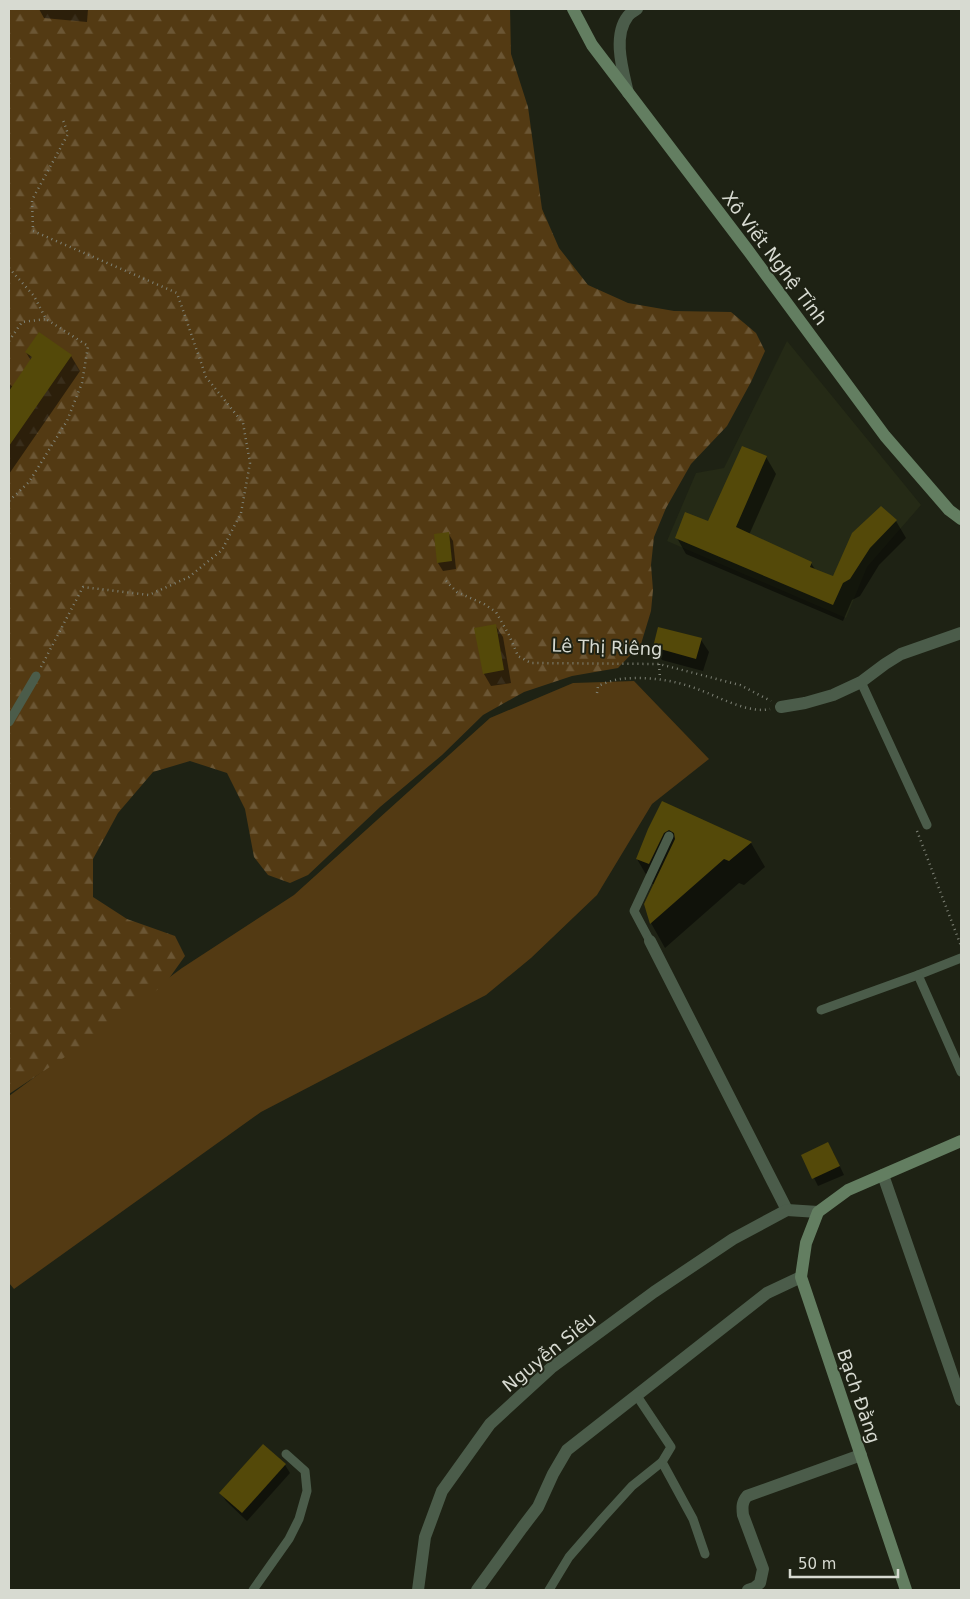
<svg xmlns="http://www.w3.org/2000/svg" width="970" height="1599" viewBox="0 0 970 1599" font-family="'DejaVu Sans',sans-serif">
  <defs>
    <pattern id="forest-firs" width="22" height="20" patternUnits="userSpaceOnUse" patternTransform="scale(1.25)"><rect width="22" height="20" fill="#533a13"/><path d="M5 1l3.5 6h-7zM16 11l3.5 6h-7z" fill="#6b5634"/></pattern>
  </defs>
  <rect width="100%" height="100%" fill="#1e2214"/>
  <!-- built -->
  <path fill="#252a16" d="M 787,341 L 921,505 L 867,567 L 846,618 L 667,541 L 696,473 L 724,468 Z"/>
  <!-- grass -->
  <path fill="#533a13" d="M 634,681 L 709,759 L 652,804 L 597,895 L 531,958 L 486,995 L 261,1112 L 14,1289 L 9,1283 L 9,1096 L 182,968 L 294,895 L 490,718 L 573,683 Z"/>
  <!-- forest -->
  <path fill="url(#forest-firs)" d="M 9,9 L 510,9 L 511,54 L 528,107 L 542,209 L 559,248 L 588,285 L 628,303 L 674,311 L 731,312 L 756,333 L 765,351 L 751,382 L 727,426 L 691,464 L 666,508 L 654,537 L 651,565 L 653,590 L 651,611 L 641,644 L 618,668 L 572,676 L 524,692 L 483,715 L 442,755 L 380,807 L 308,875 L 290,883 L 268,875 L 254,857 L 245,809 L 227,773 L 190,761 L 153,772 L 118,813 L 93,859 L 93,897 L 127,919 L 175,936 L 185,956 L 165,984 L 77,1049 L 9,1094 Z"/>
  <!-- shadow -->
  <g fill="#0007">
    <path d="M 39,9 L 88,9 L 87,22 L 44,18 Z"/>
    <path d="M 26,352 L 71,356 L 80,371 L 9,474 L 9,384 L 13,387 L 31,361 Z"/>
    <path d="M 766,457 L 776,474 L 749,535 L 811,563 L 816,571 L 833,577 L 881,507 L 896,521 L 906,538 L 879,565 L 860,596 L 852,600 L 843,621 L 686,554 L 677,538 L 709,523 Z"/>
    <path d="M 448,533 L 453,541 L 456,569 L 443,571 L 438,563 Z"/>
    <path d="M 495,625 L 503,637 L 511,683 L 491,686 L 484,674 Z"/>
    <path d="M 701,640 L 709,652 L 703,671 L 662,660 L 654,647 Z"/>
    <path d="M 663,802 L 751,843 L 765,867 L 744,885 L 739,883 L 665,948 L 651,923 L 645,904 L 655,885 L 651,883 L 637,859 Z"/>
    <path d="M 833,1152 L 844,1175 L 818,1186 L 803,1156 Z"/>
    <path d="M 263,1446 L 285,1465 L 290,1473 L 247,1521 L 226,1501 L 221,1493 Z"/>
  </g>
  <!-- building -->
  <g fill="#544909">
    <path d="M 39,332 L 72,355 L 9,446 L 9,391 L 32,357 L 25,352 Z"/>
    <path d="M 742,446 L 767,456 L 736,527 L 812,562 L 810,567 L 833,576 L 852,533 L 881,506 L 897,520 L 870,548 L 850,579 L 843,583 L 833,605 L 675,538 L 685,512 L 708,521 Z"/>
    <path d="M 449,532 L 452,561 L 437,563 L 434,534 Z"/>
    <path d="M 496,624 L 504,670 L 483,674 L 474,628 Z"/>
    <path d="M 658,627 L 702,638 L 696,659 L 653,647 Z"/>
    <path d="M 662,801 L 752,842 L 729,861 L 724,859 L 650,924 L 644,904 L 675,839 L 674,833 L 669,830 L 664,833 L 649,864 L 636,859 L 648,829 Z"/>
    <path d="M 828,1142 L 840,1166 L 812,1179 L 801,1155 Z"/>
    <path d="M 263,1444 L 286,1464 L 242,1513 L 219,1493 Z"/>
  </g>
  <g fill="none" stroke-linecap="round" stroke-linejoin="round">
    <!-- path -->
    <g stroke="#7f8377" stroke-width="2.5" stroke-dasharray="1 4" stroke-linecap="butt">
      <path d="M 9,268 L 34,296 L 46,319 L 88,346 L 82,383 L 67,421 L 29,482 L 9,501"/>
      <path d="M 9,341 L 22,322 L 46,319"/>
      <path d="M 446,581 L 457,592 L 484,604 L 496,612 L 509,635 L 518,656 L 531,663 L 659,664 L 740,685 L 771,701"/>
      <path d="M 659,664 L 660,679"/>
      <path d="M 41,667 L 83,587 L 149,595 L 189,577 L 222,550 L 241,513 L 250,463 L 243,423 L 206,377 L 177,293 L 33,231 L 32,200 L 68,134 L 63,120"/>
      <path d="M 597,693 L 598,686 C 605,683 613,680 620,679 C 647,676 675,680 700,690 C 719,697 749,714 770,709"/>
      <path d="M 917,831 L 961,946"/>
    </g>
    <!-- lane -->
    <g stroke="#4b5c4a" stroke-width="9">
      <path d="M 861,682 L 927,825"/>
      <path d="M 9,722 L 36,676"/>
      <path d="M 650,941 L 634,911 L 669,836"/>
      <path d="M 961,958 L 918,975 L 961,1072"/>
      <path d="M 821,1010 L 918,975"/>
      <path d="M 637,1396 L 671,1447 L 662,1462 L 693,1519 L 705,1554"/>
      <path d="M 253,1590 L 289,1539 L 299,1519 L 307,1491 L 305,1471 L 286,1454"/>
      <path d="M 549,1590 L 569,1557 L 602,1519 L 632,1486 L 662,1462"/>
    </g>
    <!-- street -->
    <g stroke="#4b5c4a" stroke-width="12">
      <path d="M 628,93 C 623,71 612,36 628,16 C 630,13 634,11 637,9"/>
      <path d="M 781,707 L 805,703 L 833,695 L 861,682 L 885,664 L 901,654 L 961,633"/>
      <path d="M 650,941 L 787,1210"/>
      <path d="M 883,1175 L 961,1400"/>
      <path d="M 787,1210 L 818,1212"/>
      <path d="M 418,1590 L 425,1537 L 442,1491 L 490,1424 L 551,1368 L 654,1292 L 733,1239 L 787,1210"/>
      <path d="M 477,1590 L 522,1528 L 538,1507 L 553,1474 L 567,1450 L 767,1293 L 801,1277"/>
      <path d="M 748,1590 L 754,1588 L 760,1583 L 763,1569 L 743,1515 C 742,1507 742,1502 747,1496 L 861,1455"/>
    </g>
    <!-- secondary -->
    <g stroke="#637e61" stroke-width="12">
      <path d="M 573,9 L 592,45 L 747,249 L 885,436 L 949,510 L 961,519"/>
      <path d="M 906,1590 L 801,1277 L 806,1243 L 818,1212 L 848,1190 L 961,1141"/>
    </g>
  </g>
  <g text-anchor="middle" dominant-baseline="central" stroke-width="4" stroke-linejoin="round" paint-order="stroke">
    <!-- street labels -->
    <g font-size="18" fill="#d7dad1" stroke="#1e2214">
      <text transform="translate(775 258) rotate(53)">Xô Viết Nghệ Tỉnh</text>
      <text transform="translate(607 647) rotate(2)">Lê Thị Riêng</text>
      <text transform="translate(549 1352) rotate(-39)">Nguyễn Siêu</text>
      <text transform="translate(859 1396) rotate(71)">Bạch Đằng</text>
    </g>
  </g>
  <!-- border -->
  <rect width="970" height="1599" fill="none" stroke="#d7dad1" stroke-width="20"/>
  <!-- scale -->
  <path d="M790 1569v8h108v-8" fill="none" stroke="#d7dad1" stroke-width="2.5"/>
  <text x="798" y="1569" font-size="15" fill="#d7dad1" stroke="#1e2214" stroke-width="4" paint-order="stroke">50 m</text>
</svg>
